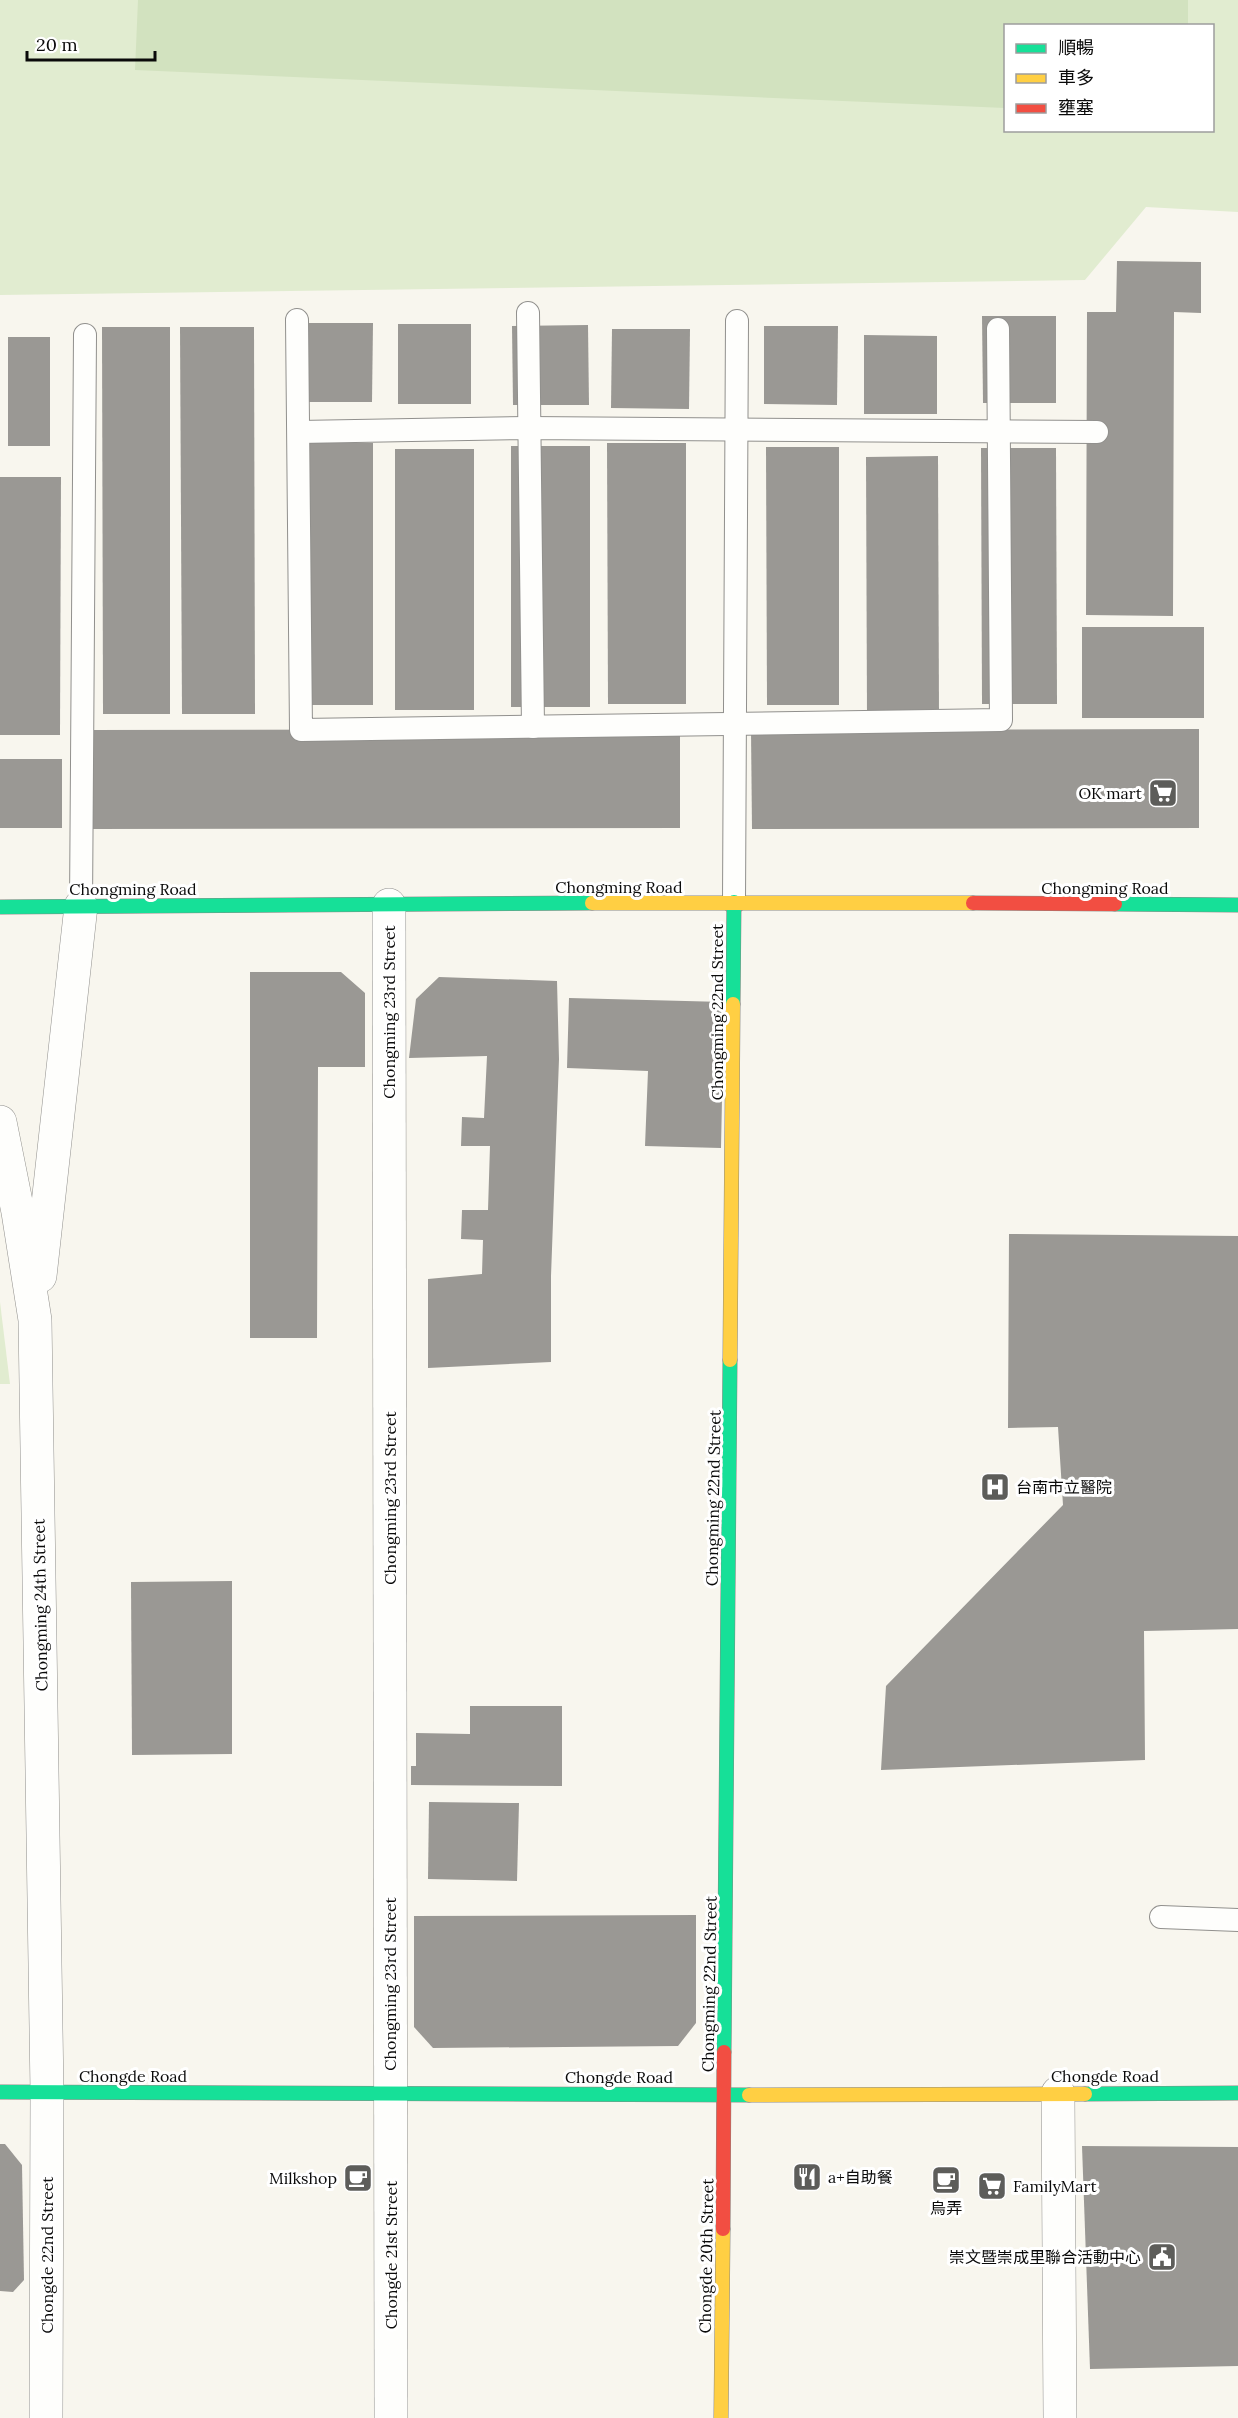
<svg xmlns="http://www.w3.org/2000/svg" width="1238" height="2418" viewBox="0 0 1238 2418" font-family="Lora,'Noto Sans TC',serif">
  <rect width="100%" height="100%" fill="#f8f6ee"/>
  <!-- green -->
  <g fill="#e1ecd0" fill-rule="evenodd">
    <path d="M 0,0 L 1238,0 L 1238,212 L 1146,207 L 1085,280 L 0,295 ZM 1006,26 L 1212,26 L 1212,130 L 1006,130 Z"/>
    <path d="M 0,1302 L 10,1384 L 0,1384 Z"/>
  </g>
  <!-- forest -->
  <path fill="#d2e2bf" d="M 138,0 L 1188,0 L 1188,25 L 1006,26 L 1005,108 L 135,70 Z"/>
  <!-- building -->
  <g fill="#9a9894">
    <path d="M 1117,261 L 1201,262 L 1201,313 L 1174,312 L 1173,616 L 1086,615 L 1087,312 L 1116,312 Z"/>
    <path d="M 982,316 L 1056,316 L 1056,403 L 983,403 Z"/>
    <path d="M 292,323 L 373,323 L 372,402 L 291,402 Z"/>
    <rect x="398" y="324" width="73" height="80"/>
    <path d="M 588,325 L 589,405 L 513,405 L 512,326 Z"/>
    <path d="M 764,326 L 838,326 L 837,405 L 764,404 Z"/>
    <path d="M 102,327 L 170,327 L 170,714 L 103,714 Z"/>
    <path d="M 180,327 L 254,327 L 255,714 L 182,714 Z"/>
    <path d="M 612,329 L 690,329 L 689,409 L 611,408 Z"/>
    <path d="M 864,335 L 937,336 L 937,414 L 864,414 Z"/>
    <rect x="8" y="337" width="42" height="109"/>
    <rect x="294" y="443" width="79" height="262"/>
    <path d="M 607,443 L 686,443 L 686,704 L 608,704 Z"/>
    <rect x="511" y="446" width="79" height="261"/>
    <path d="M 766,447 L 839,447 L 839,705 L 767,705 Z"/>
    <path d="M 981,448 L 1056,448 L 1057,704 L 982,704 Z"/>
    <rect x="395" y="449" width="79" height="261"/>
    <path d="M 938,456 L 939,714 L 867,714 L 866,457 Z"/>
    <path d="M 0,477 L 61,477 L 60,735 L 0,735 Z"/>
    <rect x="1082" y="627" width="122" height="91"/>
    <path d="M 680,729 L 680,828 L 91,829 L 90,730 Z"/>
    <path d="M 1199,729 L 1199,828 L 752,829 L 751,730 Z"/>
    <rect x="0" y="759" width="62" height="69"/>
    <path d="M 250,972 L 341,972 L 365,993 L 365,1067 L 318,1067 L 317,1338 L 250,1338 Z"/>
    <path d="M 439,977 L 557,981 L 559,1059 L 551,1276 L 551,1362 L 428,1368 L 428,1279 L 482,1274 L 483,1240 L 461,1239 L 462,1210 L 488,1210 L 490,1146 L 461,1146 L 462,1117 L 484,1118 L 487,1056 L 409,1058 L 416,999 Z"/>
    <path d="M 569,998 L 724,1002 L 721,1148 L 645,1146 L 648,1071 L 567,1068 Z"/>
    <path d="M 1009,1234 L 1238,1236 L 1238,1629 L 1144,1631 L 1145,1760 L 881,1770 L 886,1686 L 1063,1505 L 1058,1427 L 1008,1428 Z"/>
    <path d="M 232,1581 L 232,1754 L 132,1755 L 131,1582 Z"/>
    <path d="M 470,1706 L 562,1706 L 562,1786 L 411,1785 L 411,1766 L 416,1766 L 416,1733 L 470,1734 Z"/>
    <path d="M 429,1802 L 519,1803 L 517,1881 L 428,1879 Z"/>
    <path d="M 696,1915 L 696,2023 L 678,2046 L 433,2048 L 414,2027 L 414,1916 Z"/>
    <path d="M 0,2144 L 5,2144 L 22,2165 L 24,2280 L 13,2292 L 0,2291 Z"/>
    <path d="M 1082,2146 L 1238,2147 L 1238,2366 L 1090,2369 Z"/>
  </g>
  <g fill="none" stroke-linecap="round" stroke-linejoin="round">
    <!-- lane casing -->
    <g stroke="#91908d" stroke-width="24">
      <g id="lane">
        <path d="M 528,313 L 533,727"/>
        <path d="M 297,320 L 301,730 L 1001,720 L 998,329"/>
        <path d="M 299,432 L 528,428 L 1097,432"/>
        <path d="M 734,902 L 737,321"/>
        <path d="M 81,906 L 85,335"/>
        <path d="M 1161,1917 L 1238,1920"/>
      </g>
    </g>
    <!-- street casing -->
    <g stroke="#91908d" stroke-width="34">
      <g id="street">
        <path d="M 389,905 L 391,2418"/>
        <path d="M 0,1122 L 18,1212 L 35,1320 L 47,2092 L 46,2418"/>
        <path d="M 40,1276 L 81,906"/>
        <path d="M 1058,2093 L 1060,2418"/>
      </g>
    </g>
    <!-- fast casing -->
    <g stroke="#888783" stroke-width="15">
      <g id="fast">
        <path d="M 1115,904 L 1238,905"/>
        <path d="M 0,907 L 592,903"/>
        <path d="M 733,1004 L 734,902"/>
        <path d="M 724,2052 L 730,1360"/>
        <path d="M 0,2092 L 749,2095"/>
        <path d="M 1085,2094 L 1238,2093"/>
      </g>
    </g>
    <!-- slow casing -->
    <g stroke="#888783" stroke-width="15">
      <g id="slow">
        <path d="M 592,903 L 973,903"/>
        <path d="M 730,1360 L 733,1004"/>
        <path d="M 749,2095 L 1085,2094"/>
        <path d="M 721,2418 L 723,2229"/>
      </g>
    </g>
    <!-- jam casing -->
    <g stroke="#888783" stroke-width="15">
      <g id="jam">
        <path d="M 973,903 L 1115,904"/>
        <path d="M 723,2229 L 724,2052"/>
      </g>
    </g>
    <!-- lane -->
    <use href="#lane" stroke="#fefefc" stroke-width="22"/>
    <!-- street -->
    <use href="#street" stroke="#fefefc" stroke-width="33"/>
    <!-- fast -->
    <use href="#fast" stroke="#16e098" stroke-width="14"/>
    <!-- slow -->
    <use href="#slow" stroke="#ffcf43" stroke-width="14"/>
    <!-- jam -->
    <use href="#jam" stroke="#f24e42" stroke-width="14"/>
  </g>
  <!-- icons -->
  <defs>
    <g id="supermarket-square" transform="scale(1.5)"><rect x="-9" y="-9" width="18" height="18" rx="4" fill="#5d5d5a" stroke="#fff"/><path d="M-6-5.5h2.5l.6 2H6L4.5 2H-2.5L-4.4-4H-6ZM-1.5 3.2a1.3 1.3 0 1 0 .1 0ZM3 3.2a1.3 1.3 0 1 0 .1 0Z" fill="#fff"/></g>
    <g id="hospital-square" transform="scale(1.5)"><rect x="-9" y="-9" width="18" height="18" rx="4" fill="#5d5d5a" stroke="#fff"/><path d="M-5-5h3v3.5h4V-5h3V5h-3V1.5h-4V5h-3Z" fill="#fff"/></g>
    <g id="restaurant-square" transform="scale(1.5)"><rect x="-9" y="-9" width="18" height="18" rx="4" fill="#5d5d5a" stroke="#fff"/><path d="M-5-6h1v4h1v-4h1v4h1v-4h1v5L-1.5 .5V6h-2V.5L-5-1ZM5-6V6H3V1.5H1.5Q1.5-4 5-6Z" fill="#fff"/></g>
    <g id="cafe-square" transform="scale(1.5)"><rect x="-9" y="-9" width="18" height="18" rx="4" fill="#5d5d5a" stroke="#fff"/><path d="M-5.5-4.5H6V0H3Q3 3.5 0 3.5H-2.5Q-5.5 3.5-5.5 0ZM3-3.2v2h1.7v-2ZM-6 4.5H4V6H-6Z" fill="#fff"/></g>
    <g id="civic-square" transform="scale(1.5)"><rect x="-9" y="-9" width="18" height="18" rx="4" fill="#5d5d5a" stroke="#fff"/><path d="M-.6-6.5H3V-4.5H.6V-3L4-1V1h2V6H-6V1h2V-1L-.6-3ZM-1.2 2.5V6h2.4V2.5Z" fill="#fff"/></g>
  </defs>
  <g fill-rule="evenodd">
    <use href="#supermarket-square" x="1163" y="793"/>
    <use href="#hospital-square" x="995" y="1487"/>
    <use href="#restaurant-square" x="807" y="2177"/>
    <use href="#cafe-square" x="358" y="2178"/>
    <use href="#cafe-square" x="946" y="2180"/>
    <use href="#supermarket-square" x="992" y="2186"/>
    <use href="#civic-square" x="1162" y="2257"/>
  </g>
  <g text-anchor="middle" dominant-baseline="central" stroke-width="6" stroke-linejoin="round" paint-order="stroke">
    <!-- poi labels -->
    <g font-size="16" fill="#0a0a0a" stroke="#fff" text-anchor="end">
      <text x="1142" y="793">OK mart</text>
      <text x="1016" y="1487" text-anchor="start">台南市立醫院</text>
      <text x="828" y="2177" text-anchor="start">a+自助餐</text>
      <text x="337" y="2178">Milkshop</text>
      <text x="1013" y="2186" text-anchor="start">FamilyMart</text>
      <text x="946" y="2208" text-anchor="middle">烏弄</text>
      <text x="1141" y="2257">崇文暨崇成里聯合活動中心</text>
    </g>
    <!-- street labels -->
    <g font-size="16" fill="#0a0a0a" stroke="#fff">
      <text x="619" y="887">Chongming Road</text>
      <text x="1105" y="888">Chongming Road</text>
      <text x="133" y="889">Chongming Road</text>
      <text transform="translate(389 1012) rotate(-90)">Chongming 23rd Street</text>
      <text transform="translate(717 1012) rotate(-90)">Chongming 22nd Street</text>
      <text transform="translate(390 1498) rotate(-90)">Chongming 23rd Street</text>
      <text transform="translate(713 1498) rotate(-89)">Chongming 22nd Street</text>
      <text transform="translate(40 1605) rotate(-91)">Chongming 24th Street</text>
      <text transform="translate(390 1984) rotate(-90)">Chongming 23rd Street</text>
      <text transform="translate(709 1984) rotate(-89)">Chongming 22nd Street</text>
      <text x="133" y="2076">Chongde Road</text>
      <text x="1105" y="2076">Chongde Road</text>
      <text x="619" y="2077">Chongde Road</text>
      <text transform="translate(47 2255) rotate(-90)">Chongde 22nd Street</text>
      <text transform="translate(391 2255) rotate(-90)">Chongde 21st Street</text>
      <text transform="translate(706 2256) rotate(-89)">Chongde 20th Street</text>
    </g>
  </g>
  <!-- legend -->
  <rect x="1004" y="24" width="210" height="108" fill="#ffffff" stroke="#9d9d9d" stroke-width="1.5"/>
  <rect x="1016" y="44" width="30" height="9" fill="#16e098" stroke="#9d9d9d" stroke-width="1.5"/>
  <text x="1058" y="54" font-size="18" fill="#0a0a0a">順暢</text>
  <rect x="1016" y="74" width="30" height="9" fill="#ffcf43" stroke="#9d9d9d" stroke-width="1.5"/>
  <text x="1058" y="84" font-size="18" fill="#0a0a0a">車多</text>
  <rect x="1016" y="104" width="30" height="9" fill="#f24e42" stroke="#9d9d9d" stroke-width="1.5"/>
  <text x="1058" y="114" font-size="18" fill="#0a0a0a">壅塞</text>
  <!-- scale -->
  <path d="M27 51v9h128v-9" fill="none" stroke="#0a0a0a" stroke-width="3"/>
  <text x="36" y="51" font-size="18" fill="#0a0a0a" stroke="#ffffff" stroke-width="4.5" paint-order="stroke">20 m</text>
</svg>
